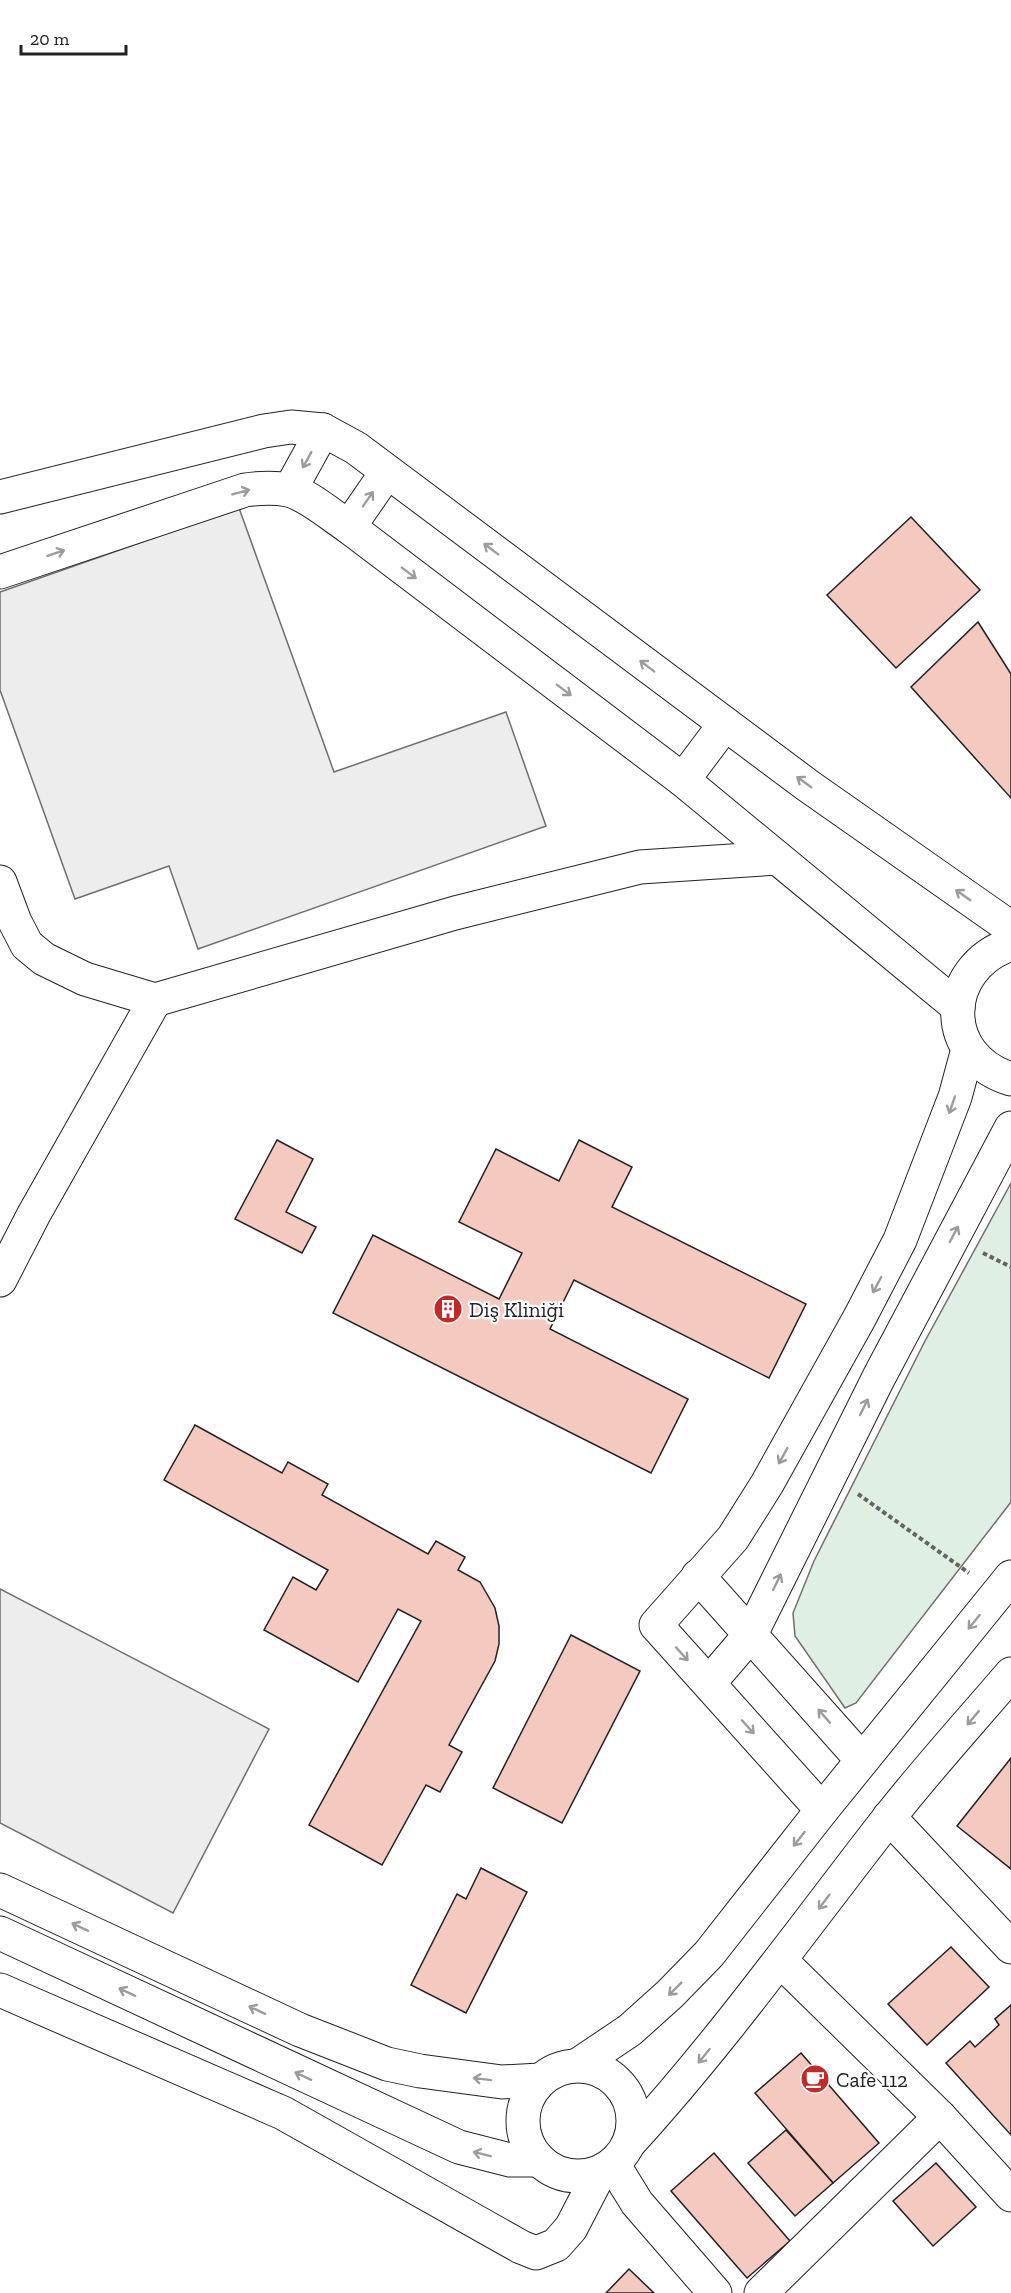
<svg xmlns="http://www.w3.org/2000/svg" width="1011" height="2293" viewBox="0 0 1011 2293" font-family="'Zilla Slab',serif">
  <rect width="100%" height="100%" fill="#fff"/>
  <!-- green -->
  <path fill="#e0efe3" stroke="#6f6f6f" stroke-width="1.5" d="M 1011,1183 L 1011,1502 L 856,1703 L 845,1708 L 795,1636 L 793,1613 L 814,1561 L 925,1341 Z"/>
  <!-- parking -->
  <g fill="#ededed" stroke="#6f6f6f" stroke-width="1.5">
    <path d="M 239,508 L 334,772 L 506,712 L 546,826 L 198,949 L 169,866 L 75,899 L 0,690 L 0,592 Z"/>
    <path d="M 0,1589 L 269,1729 L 173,1913 L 0,1823 Z"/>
  </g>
  <!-- building -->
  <g fill="#f3c9c0" stroke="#222" stroke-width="1.5">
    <path d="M 911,517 L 980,590 L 896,668 L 827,595 Z"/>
    <path d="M 978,622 L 1011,674 L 1011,798 L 911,687 Z"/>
    <path d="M 277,1140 L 313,1159 L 286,1212 L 316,1227 L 302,1253 L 235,1219 Z"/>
    <path d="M 579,1140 L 632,1167 L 612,1207 L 806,1304 L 769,1378 L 574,1280 L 550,1329 L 688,1399 L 651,1473 L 333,1313 L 373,1235 L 499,1299 L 522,1253 L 459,1222 L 496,1149 L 559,1181 Z"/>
    <path d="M 195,1425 L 282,1473 L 288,1462 L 328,1484 L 322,1495 L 428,1554 L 436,1541 L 465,1557 L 458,1570 L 480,1582 L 495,1608 L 499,1626 L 499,1644 L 495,1661 L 449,1745 L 462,1752 L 440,1792 L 426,1785 L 382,1865 L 309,1825 L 421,1621 L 398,1609 L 358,1682 L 264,1630 L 293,1577 L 316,1590 L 328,1570 L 164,1480 Z"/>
    <path d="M 571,1635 L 640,1671 L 562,1823 L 493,1788 Z"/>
    <path d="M 1011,1758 L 1011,1869 L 957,1826 Z"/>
    <path d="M 481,1868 L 527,1892 L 466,2013 L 411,1985 L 457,1894 L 466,1899 Z"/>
    <path d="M 951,1947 L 989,1987 L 927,2045 L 888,2004 Z"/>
    <path d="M 1011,2005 L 1011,2135 L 946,2063 L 970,2041 L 975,2047 L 999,2025 L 995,2019 Z"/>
    <path d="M 801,2053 L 879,2143 L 833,2183 L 755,2093 Z"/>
    <path d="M 786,2130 L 833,2183 L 795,2216 L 748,2163 Z"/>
    <path d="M 714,2153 L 790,2241 L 747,2278 L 671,2191 Z"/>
    <path d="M 936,2163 L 976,2207 L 933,2246 L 893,2201 Z"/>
    <path d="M 629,2269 L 654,2293 L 606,2293 Z"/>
  </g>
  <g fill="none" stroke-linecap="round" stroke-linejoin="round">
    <!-- minor casing -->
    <g stroke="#222" stroke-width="35">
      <g id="minor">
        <path d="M 290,490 L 323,430"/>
        <path d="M 0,497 L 264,431 L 291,427 L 323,430 L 356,448 L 807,785 L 1011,928"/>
        <path d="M 349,527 L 387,472"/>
        <path d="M 0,572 L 245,490 C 259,488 274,487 288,490 C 307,494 332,516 349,527 L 683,780 L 958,1007"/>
        <path d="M 683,780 L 725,724"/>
        <path d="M 0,882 L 15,922 L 27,945 L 44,959 L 85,979 L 155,1000 L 455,913 L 640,867 L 777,858"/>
        <path d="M 1011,944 C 941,968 939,1057 1011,1079"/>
        <path d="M 0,1280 L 34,1214 L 155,1000"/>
        <path d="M 698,1576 L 862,1760"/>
        <path d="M 709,1683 L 751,1634 L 879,1377 L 1011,1128"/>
        <path d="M 822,1810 L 656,1625 L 733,1538 L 767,1484 L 860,1317 L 900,1240 L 955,1097 L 968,1049"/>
        <path d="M 889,1817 L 1011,1947"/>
        <path d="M 0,1890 L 300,2030 L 387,2064 L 420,2071 L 502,2082 L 540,2080"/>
        <path d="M 0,1933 L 459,2147 L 510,2160 L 539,2160"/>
        <path d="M 780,1960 L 940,2117 L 1011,2195"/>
        <path d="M 0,1990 L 283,2113 L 521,2247 L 536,2253 L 556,2245 L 571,2228 L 600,2172"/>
        <path d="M 578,2065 L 630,2030 L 670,1994 L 709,1954 L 822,1810 L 1011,1577"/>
        <circle cx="578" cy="2121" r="55"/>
        <path d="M 630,2142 C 723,2040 803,1928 888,1819 C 927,1769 970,1722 1011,1674"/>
        <path d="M 613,2164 L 637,2203 L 715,2293"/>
        <path d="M 761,2293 L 940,2117"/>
      </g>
    </g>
    <!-- path -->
    <g stroke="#646464" stroke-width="4" stroke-dasharray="4.5 3" stroke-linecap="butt">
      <path d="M 983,1253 L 1011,1267"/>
      <path d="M 858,1494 L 969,1573"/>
    </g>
    <!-- minor -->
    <use href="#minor" stroke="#fff" stroke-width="33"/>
  </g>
  <!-- one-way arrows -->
  <defs><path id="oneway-shaft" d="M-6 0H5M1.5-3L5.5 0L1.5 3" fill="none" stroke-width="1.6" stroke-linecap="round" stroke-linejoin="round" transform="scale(1.5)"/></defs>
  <g stroke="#9c9c9c">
    <use href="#oneway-shaft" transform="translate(307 460) rotate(119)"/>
    <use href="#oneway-shaft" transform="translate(241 492) rotate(-15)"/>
    <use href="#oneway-shaft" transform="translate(368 499) rotate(-55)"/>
    <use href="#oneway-shaft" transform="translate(491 549) rotate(-143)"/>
    <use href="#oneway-shaft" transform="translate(56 553) rotate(-18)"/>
    <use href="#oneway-shaft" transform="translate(409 573) rotate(37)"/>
    <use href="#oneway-shaft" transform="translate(647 666) rotate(-143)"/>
    <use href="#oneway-shaft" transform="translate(564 690) rotate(37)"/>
    <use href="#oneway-shaft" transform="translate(804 782) rotate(-144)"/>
    <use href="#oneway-shaft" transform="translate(963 895) rotate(-145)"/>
    <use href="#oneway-shaft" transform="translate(952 1105) rotate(109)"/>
    <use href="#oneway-shaft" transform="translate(954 1234) rotate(-62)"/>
    <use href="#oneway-shaft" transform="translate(877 1285) rotate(118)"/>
    <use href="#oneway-shaft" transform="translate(864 1407) rotate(-64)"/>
    <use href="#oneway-shaft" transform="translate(783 1456) rotate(119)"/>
    <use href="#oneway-shaft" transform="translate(777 1582) rotate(-64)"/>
    <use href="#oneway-shaft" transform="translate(974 1622) rotate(129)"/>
    <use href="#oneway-shaft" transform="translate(682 1654) rotate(48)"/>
    <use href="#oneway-shaft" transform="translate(824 1716) rotate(-131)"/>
    <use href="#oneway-shaft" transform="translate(973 1718) rotate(130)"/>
    <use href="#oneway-shaft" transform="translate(748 1727) rotate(48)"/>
    <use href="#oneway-shaft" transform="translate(799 1839) rotate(128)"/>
    <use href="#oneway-shaft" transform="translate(824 1902) rotate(127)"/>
    <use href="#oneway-shaft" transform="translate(80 1927) rotate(-155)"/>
    <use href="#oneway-shaft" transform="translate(675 1989) rotate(135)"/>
    <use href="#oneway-shaft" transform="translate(127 1992) rotate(-155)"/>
    <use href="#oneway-shaft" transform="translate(257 2010) rotate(-155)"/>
    <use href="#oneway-shaft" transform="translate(704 2056) rotate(129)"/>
    <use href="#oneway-shaft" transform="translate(303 2076) rotate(-155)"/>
    <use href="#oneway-shaft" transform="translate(482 2079) rotate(-173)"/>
    <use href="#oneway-shaft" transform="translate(482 2154) rotate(-166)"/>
  </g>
  <!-- icons -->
  <defs>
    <g id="building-disc" transform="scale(1.5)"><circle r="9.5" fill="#c62828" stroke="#fff"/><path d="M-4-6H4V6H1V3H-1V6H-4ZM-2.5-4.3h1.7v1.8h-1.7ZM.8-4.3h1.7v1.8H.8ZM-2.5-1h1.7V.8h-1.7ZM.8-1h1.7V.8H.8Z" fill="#fff"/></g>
    <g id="cafe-disc" transform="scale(1.5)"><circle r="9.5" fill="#c62828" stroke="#fff"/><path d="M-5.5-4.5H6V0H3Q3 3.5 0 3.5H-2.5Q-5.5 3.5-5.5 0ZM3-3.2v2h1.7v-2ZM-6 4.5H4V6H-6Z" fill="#fff"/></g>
  </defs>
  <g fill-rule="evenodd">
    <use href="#building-disc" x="448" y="1309"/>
    <use href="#cafe-disc" x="815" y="2079"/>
  </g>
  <g text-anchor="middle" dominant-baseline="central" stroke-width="4.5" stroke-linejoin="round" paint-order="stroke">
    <!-- poi labels -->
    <g font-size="21" fill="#222" stroke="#fff" text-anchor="start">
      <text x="469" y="1309">Diş Kliniği</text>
      <text x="836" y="2079">Cafe 112</text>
    </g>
  </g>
  <!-- scale -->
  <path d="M21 45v9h105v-9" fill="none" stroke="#222222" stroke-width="3"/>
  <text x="30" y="45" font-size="18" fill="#222222" stroke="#ffffff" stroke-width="4.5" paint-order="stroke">20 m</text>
</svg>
